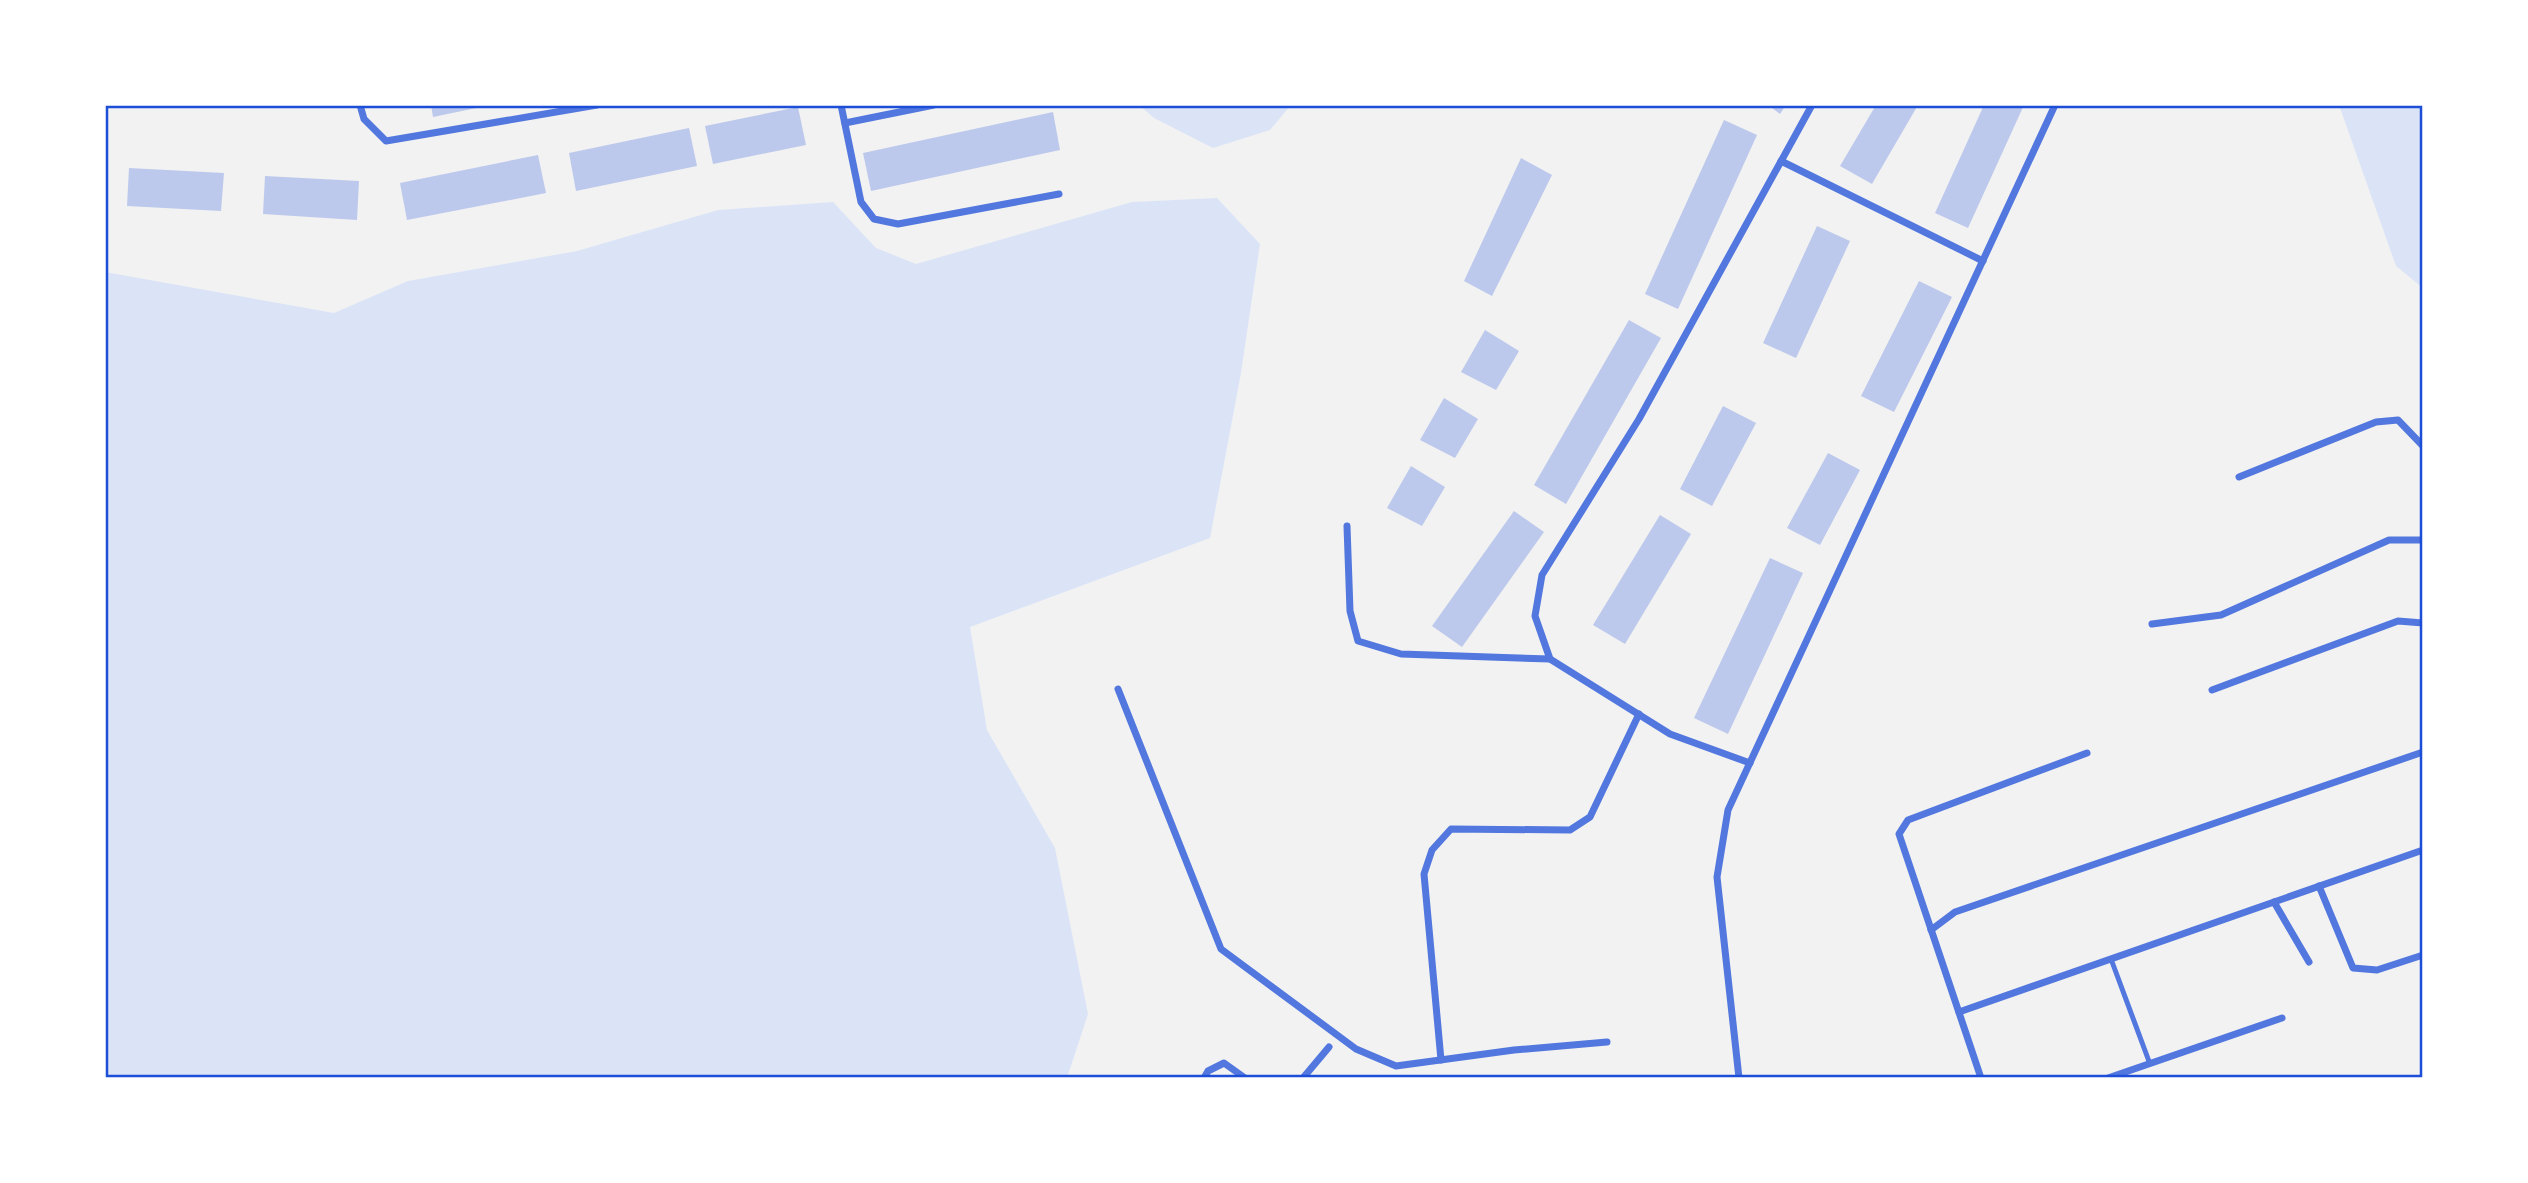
<svg xmlns="http://www.w3.org/2000/svg" width="2528" height="1183" viewBox="0 0 2528 1183" font-family="Lato,sans-serif">
  <rect width="100%" height="100%" fill="#f2f2f2"/>
  <!-- green -->
  <g fill="#dbe4f7">
    <path d="M 1139,105 L 1291,105 L 1270,130 L 1213,148 L 1154,118 Z"/>
    <path d="M 2339,105 L 2423,105 L 2423,288 L 2396,266 Z"/>
    <path d="M 1217,198 L 1260,244 L 1241,373 L 1210,538 L 970,627 L 987,730 L 1055,848 L 1088,1014 L 1067,1078 L 105,1078 L 105,272 L 334,313 L 408,281 L 577,251 L 718,210 L 833,202 L 876,248 L 916,264 L 1132,202 Z"/>
  </g>
  <!-- building -->
  <g fill="#bdc9ec">
    <path d="M 431,105 L 485,105 L 486,106 L 433,117 Z"/>
    <path d="M 1768,105 L 1786,105 L 1780,114 Z"/>
    <path d="M 1876,105 L 1918,105 L 1872,184 L 1840,166 Z"/>
    <path d="M 1984,105 L 2024,105 L 1968,228 L 1935,213 Z"/>
    <path d="M 798,107 L 806,145 L 713,164 L 705,126 Z"/>
    <path d="M 1053,112 L 1060,150 L 871,191 L 863,153 Z"/>
    <path d="M 1724,120 L 1757,135 L 1678,309 L 1645,294 Z"/>
    <path d="M 689,128 L 697,166 L 576,191 L 569,153 Z"/>
    <path d="M 538,155 L 546,193 L 407,220 L 400,183 Z"/>
    <path d="M 1521,158 L 1552,175 L 1492,296 L 1464,281 Z"/>
    <path d="M 129,168 L 224,173 L 221,211 L 127,206 Z"/>
    <path d="M 265,176 L 359,181 L 357,220 L 263,214 Z"/>
    <path d="M 1817,226 L 1850,241 L 1796,358 L 1763,343 Z"/>
    <path d="M 1919,281 L 1952,297 L 1894,412 L 1861,396 Z"/>
    <path d="M 1629,320 L 1661,338 L 1566,504 L 1534,485 Z"/>
    <path d="M 1485,330 L 1519,351 L 1496,390 L 1461,372 Z"/>
    <path d="M 1444,398 L 1478,419 L 1455,458 L 1420,440 Z"/>
    <path d="M 1723,406 L 1756,423 L 1712,506 L 1680,489 Z"/>
    <path d="M 1828,453 L 1860,470 L 1820,545 L 1787,528 Z"/>
    <path d="M 1411,466 L 1445,487 L 1422,526 L 1387,508 Z"/>
    <path d="M 1514,511 L 1544,532 L 1462,647 L 1432,626 Z"/>
    <path d="M 1660,515 L 1691,534 L 1625,644 L 1593,625 Z"/>
    <path d="M 1770,558 L 1803,573 L 1728,734 L 1694,718 Z"/>
  </g>
  <g fill="none" stroke-linecap="round" stroke-linejoin="round">
    <!-- service -->
    <path stroke="#5277de" stroke-width="5" d="M 2111,959 L 2150,1064"/>
    <!-- minor -->
    <g stroke="#5277de" stroke-width="7">
      <path d="M 360,105 L 364,119 L 386,141 L 597,105"/>
      <path d="M 841,105 L 861,202 L 874,219 L 898,224 L 1059,194"/>
      <path d="M 845,123 L 934,105"/>
      <path d="M 1781,161 L 1983,261"/>
      <path d="M 2239,477 L 2376,422 L 2398,420 L 2423,446"/>
      <path d="M 1347,526 L 1350,611 L 1358,641 L 1401,654 L 1550,659"/>
      <path d="M 2152,624 L 2221,615 L 2389,540 L 2423,540"/>
      <path d="M 1118,689 L 1221,949 L 1356,1049 L 1396,1066 L 1514,1050 L 1607,1042"/>
      <path d="M 2212,690 L 2398,621 L 2423,623"/>
      <path d="M 1750,763 L 1670,734 L 1550,659 L 1535,616 L 1542,575 L 1639,419 L 1812,105"/>
      <path d="M 2319,886 L 2353,968 L 2377,970 L 2423,955"/>
      <path d="M 2274,902 L 2309,962"/>
      <path d="M 1931,930 L 1955,912 L 2423,752"/>
      <path d="M 1959,1012 L 2423,850"/>
      <path d="M 1441,1060 L 1424,874 L 1432,850 L 1451,829 L 1570,830 L 1590,817 L 1639,714"/>
      <path d="M 1204,1078 L 1208,1071 L 1224,1063 L 1245,1078"/>
      <path d="M 1303,1078 L 1329,1047"/>
      <path d="M 1739,1078 L 1717,877 L 1728,810 L 2055,105"/>
      <path d="M 1981,1078 L 1899,834 L 1908,820 L 2087,753"/>
      <path d="M 2108,1078 L 2282,1018"/>
    </g>
  </g>
  <!-- border -->
  <rect width="2528" height="1183" fill="none" stroke="#ffffff" stroke-width="214"/>
  <rect x="107" y="107" width="2314" height="969" fill="none" stroke="#1d4ed8" stroke-width="2.5"/>
</svg>
